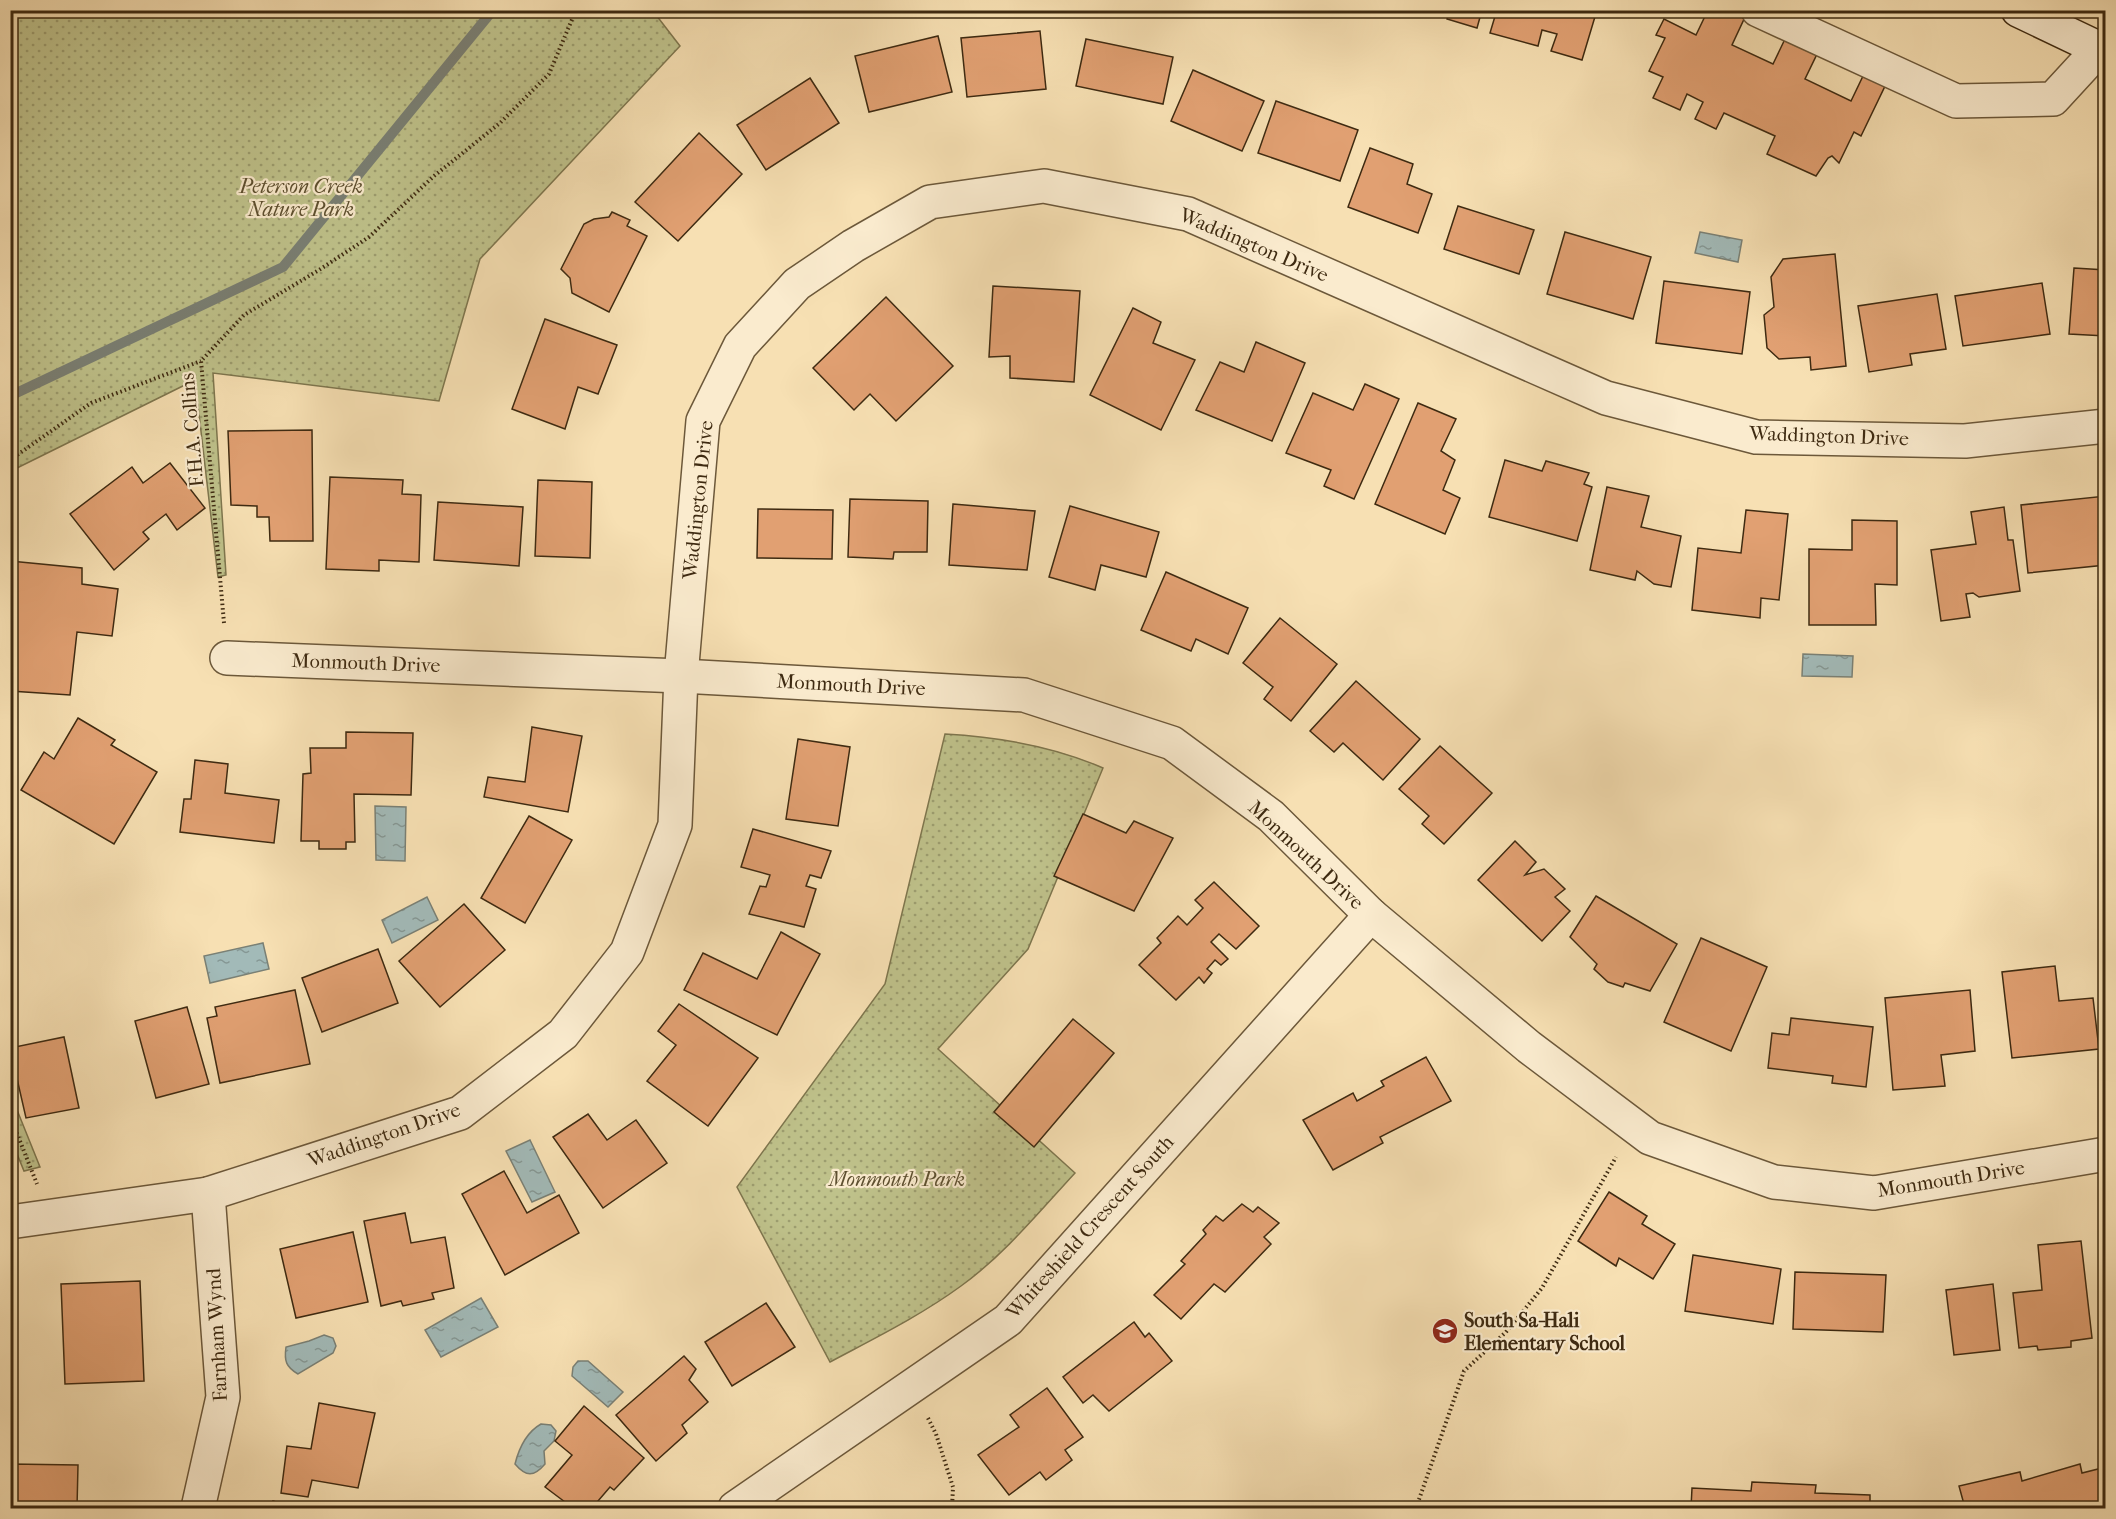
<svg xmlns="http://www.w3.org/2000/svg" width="2116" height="1519" viewBox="0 0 2116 1519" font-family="'IM FELL French Canon',serif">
  <defs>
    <pattern id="park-dots" width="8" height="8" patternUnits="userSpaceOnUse" patternTransform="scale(1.5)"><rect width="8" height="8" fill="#bfc28b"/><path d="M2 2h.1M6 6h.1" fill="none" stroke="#9d9e70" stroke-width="1.8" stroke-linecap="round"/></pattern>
    <pattern id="water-ripples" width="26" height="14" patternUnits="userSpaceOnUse" patternTransform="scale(1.5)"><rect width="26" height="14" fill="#a2bab8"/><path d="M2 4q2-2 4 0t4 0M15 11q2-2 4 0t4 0" fill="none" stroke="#859794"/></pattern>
  </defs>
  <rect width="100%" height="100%" fill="#f7e0b3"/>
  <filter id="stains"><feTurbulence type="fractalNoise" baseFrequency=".00333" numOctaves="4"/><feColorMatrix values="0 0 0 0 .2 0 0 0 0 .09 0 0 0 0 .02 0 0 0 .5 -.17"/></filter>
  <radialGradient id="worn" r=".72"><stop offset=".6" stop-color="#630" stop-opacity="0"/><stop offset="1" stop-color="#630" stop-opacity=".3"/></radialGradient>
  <!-- park -->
  <g fill="url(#park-dots)" stroke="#7e764e" stroke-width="1.5">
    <path d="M 28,10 L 653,11 L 680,46 L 480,259 L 439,401 L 213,373 L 226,575 L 218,577 L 195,380 L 11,471 L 10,17 Z"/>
    <path d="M 945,734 C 999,737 1053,746 1103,768 L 1028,949 L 938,1049 L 1075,1173 C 1039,1212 1004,1255 961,1286 C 920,1316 875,1338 830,1362 L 737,1187 L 885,984 Z"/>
    <path d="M 11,1095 L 40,1167 L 24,1171 L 11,1139 Z"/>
  </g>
  <!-- water -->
  <g fill="url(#water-ripples)" stroke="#7a8075" stroke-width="1.5">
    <path d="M 1700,232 L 1742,240 L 1738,262 L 1695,253 Z"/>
    <path d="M 1803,654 L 1853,656 L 1852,677 L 1802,676 Z"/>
    <path d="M 375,806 L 406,807 L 405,861 L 376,860 Z"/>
    <path d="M 427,897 L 438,920 L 392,943 L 382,920 Z"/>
    <path d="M 263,943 L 269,969 L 210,983 L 204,956 Z"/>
    <path d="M 530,1140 L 555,1192 L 532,1202 L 506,1151 Z"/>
    <path d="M 481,1298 L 498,1327 L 441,1357 L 425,1330 Z"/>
    <path d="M 324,1335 L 333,1338 L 336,1346 L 333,1353 L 298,1374 C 286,1367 284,1361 286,1347 L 309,1341 Z"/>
    <path d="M 578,1361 L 588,1361 L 623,1392 L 608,1407 L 572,1376 L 573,1367 Z"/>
    <path d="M 541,1424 L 551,1425 L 556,1431 L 554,1441 L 544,1451 L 545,1464 C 534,1477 526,1477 515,1464 C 519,1448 527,1432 541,1424 Z"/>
  </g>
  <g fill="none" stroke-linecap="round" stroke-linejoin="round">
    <!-- stream -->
    <path stroke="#7a8075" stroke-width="10" d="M 10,396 L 283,267 L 493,10"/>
  </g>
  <!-- building -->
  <g fill="#e1a072" stroke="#3e2a11" stroke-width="1.5">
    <path d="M 1449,10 L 1482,10 L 1477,28 L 1447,19 Z"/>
    <path d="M 1489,10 L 1597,10 L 1582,60 L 1551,51 L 1557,34 L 1542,30 L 1538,46 L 1490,33 L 1496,13 Z"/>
    <path d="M 1708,10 L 1732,10 L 1745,17 L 1732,45 L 1773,64 L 1786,37 L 1818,52 L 1805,79 L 1851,101 L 1864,74 L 1886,84 L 1861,136 L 1854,132 L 1839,163 L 1832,156 L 1828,158 L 1816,176 L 1767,154 L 1775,136 L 1724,113 L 1716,129 L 1695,119 L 1703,102 L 1687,94 L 1680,110 L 1653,98 L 1663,77 L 1649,71 L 1665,38 L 1656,35 L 1664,19 L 1696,35 Z"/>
    <path d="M 1040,31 L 1046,89 L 967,97 L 961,38 Z"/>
    <path d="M 938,36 L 952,92 L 869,112 L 855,56 Z"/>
    <path d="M 1086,39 L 1173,57 L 1163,104 L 1076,86 Z"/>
    <path d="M 1193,70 L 1264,101 L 1242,151 L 1171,121 Z"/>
    <path d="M 810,78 L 839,123 L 766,170 L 737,125 Z"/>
    <path d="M 1276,101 L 1358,130 L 1340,181 L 1258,153 Z"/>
    <path d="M 699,133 L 742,174 L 678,241 L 635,202 Z"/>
    <path d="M 1370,148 L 1413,164 L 1407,184 L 1432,194 L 1418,233 L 1348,207 Z"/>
    <path d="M 1458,206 L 1534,230 L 1519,274 L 1444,249 Z"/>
    <path d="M 612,212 L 630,220 L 627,226 L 647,236 L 609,312 L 572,293 L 570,278 L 561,269 L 584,224 L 594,219 L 609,217 Z"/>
    <path d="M 1565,232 L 1651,257 L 1633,319 L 1547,294 Z"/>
    <path d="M 1835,254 L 1846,366 L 1811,370 L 1810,357 L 1779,359 L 1767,348 L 1764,315 L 1774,307 L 1771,277 L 1783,259 Z"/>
    <path d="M 2074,268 L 2106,270 L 2106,336 L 2069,334 Z"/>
    <path d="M 1664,281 L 1750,292 L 1742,354 L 1656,343 Z"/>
    <path d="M 2042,283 L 2050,334 L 1963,346 L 1955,296 Z"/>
    <path d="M 993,286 L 1080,291 L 1074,382 L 1010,378 L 1010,356 L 989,357 Z"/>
    <path d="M 1937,294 L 1946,349 L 1910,354 L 1912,365 L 1869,372 L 1858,306 Z"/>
    <path d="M 886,297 L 953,366 L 896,421 L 870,394 L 854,410 L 813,368 Z"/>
    <path d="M 1133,308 L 1161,322 L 1153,343 L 1195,360 L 1161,430 L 1090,395 Z"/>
    <path d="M 545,319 L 617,345 L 598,394 L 578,387 L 565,429 L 512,409 Z"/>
    <path d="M 1256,342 L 1305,363 L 1272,441 L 1196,410 L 1220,362 L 1244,372 Z"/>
    <path d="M 1365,384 L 1399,399 L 1354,499 L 1324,486 L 1331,470 L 1286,453 L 1313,393 L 1353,410 Z"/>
    <path d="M 1418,403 L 1456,419 L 1441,451 L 1455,460 L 1443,490 L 1460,498 L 1445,534 L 1375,504 Z"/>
    <path d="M 312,430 L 313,541 L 270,541 L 269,517 L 257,517 L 257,506 L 231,505 L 228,431 Z"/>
    <path d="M 1505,460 L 1542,471 L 1546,461 L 1589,473 L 1584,484 L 1592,487 L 1577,541 L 1489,517 Z"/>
    <path d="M 170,463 L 205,508 L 177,530 L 166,514 L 143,532 L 149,539 L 114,570 L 70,514 L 132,467 L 143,483 Z"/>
    <path d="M 330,477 L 403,480 L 402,494 L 421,495 L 419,562 L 379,560 L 379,571 L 326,569 Z"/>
    <path d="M 538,480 L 592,482 L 590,558 L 535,556 Z"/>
    <path d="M 1607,487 L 1649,496 L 1641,527 L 1681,536 L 1671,587 L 1654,584 L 1637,571 L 1635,580 L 1590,570 Z"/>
    <path d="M 2106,496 L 2106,542 L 2104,543 L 2106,565 L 2028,573 L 2021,505 Z"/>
    <path d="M 850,499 L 928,501 L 927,552 L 894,552 L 893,559 L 848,557 Z"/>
    <path d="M 438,502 L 523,507 L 519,566 L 434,560 Z"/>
    <path d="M 953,504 L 1035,511 L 1027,570 L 949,565 Z"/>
    <path d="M 1070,506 L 1159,532 L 1146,577 L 1101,565 L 1095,590 L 1049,577 Z"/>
    <path d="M 2004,507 L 2008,540 L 2013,540 L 2020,591 L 1979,597 L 1973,593 L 1966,594 L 1970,617 L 1941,621 L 1931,550 L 1976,544 L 1971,512 Z"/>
    <path d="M 758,509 L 833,510 L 832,559 L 757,558 Z"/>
    <path d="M 1746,510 L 1788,514 L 1779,600 L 1761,598 L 1760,618 L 1692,610 L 1698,548 L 1741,553 Z"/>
    <path d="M 1852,520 L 1897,521 L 1897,585 L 1875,584 L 1876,625 L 1809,625 L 1809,549 L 1852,550 Z"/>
    <path d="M 10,561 L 82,568 L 82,584 L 118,589 L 112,636 L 77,632 L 70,695 L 10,691 Z"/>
    <path d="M 1166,572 L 1248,608 L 1228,654 L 1196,639 L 1191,651 L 1141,630 Z"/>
    <path d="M 1280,618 L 1337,664 L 1291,721 L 1264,699 L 1273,687 L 1243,663 Z"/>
    <path d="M 1356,681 L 1420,739 L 1383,780 L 1343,743 L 1334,752 L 1310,731 Z"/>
    <path d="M 78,718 L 115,740 L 111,745 L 157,772 L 114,844 L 21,790 L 44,752 L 54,759 Z"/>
    <path d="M 532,727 L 582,736 L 568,812 L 484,797 L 488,777 L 525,782 Z"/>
    <path d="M 346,732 L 413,733 L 411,795 L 354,794 L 355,842 L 346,842 L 346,849 L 319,849 L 319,841 L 301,841 L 303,774 L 311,773 L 310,748 L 346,748 Z"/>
    <path d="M 798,739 L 850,747 L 838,826 L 786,819 Z"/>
    <path d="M 1440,746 L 1492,793 L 1444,844 L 1422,824 L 1429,816 L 1399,789 Z"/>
    <path d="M 195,760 L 228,764 L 225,793 L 279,800 L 274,843 L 180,832 L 184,799 L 191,799 Z"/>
    <path d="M 1083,814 L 1126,833 L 1134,821 L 1173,838 L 1134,911 L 1054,876 Z"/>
    <path d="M 529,816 L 572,840 L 525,923 L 481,898 Z"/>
    <path d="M 753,829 L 831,851 L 821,878 L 810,875 L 806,886 L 816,889 L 804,927 L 749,914 L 760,886 L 766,887 L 770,875 L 741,867 Z"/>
    <path d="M 1515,841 L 1536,862 L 1525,875 L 1544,869 L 1565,889 L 1555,897 L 1570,911 L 1542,941 L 1478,880 Z"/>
    <path d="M 1214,882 L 1259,926 L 1236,949 L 1219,934 L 1211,942 L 1228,959 L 1221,965 L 1215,960 L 1207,969 L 1212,973 L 1204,983 L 1199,977 L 1176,1000 L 1139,965 L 1161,943 L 1157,938 L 1178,916 L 1187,925 L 1203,908 L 1195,900 Z"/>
    <path d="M 1596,896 L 1677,944 L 1650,991 L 1625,983 L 1623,987 L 1608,982 L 1594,969 L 1597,964 L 1570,937 Z"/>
    <path d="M 464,904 L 505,950 L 440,1007 L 399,961 Z"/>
    <path d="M 781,932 L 820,954 L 777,1035 L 684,990 L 703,953 L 757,979 Z"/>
    <path d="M 1701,938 L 1767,967 L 1731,1051 L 1664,1022 Z"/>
    <path d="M 378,949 L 398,1003 L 322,1032 L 302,978 Z"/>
    <path d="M 2055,966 L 2059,1001 L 2093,998 L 2099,1049 L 2012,1058 L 2002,972 Z"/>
    <path d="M 295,990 L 310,1064 L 220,1083 L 207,1018 L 217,1016 L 215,1007 Z"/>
    <path d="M 1970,990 L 1975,1051 L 1941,1055 L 1945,1086 L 1893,1090 L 1885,998 Z"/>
    <path d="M 679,1004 L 758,1058 L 708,1126 L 647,1081 L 676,1045 L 658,1031 Z"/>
    <path d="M 187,1007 L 209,1084 L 156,1098 L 135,1021 Z"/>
    <path d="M 1791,1018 L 1873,1027 L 1866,1087 L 1832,1083 L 1833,1076 L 1768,1068 L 1772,1033 L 1789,1035 Z"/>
    <path d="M 1073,1019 L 1114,1053 L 1034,1147 L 994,1112 Z"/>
    <path d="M 64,1037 L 79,1108 L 26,1118 L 10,1048 Z"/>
    <path d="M 1426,1057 L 1451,1101 L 1380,1137 L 1383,1143 L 1333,1170 L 1303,1120 L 1353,1093 L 1357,1101 L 1384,1086 L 1381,1081 Z"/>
    <path d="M 588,1114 L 607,1140 L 636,1120 L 667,1163 L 603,1208 L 553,1137 Z"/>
    <path d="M 504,1171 L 527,1213 L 559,1195 L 579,1233 L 505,1275 L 462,1194 Z"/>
    <path d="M 1609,1192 L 1647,1216 L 1642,1224 L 1675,1244 L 1653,1279 L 1619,1258 L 1616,1266 L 1578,1241 Z"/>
    <path d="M 1242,1204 L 1253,1212 L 1258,1207 L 1279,1223 L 1264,1237 L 1271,1244 L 1225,1292 L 1214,1284 L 1181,1319 L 1154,1295 L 1185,1264 L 1181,1261 L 1206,1234 L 1203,1230 L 1216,1216 L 1223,1221 Z"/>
    <path d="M 405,1213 L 411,1243 L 445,1237 L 454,1288 L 432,1293 L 434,1299 L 403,1306 L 401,1301 L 381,1306 L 364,1221 Z"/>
    <path d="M 353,1232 L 368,1302 L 296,1318 L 280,1249 Z"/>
    <path d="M 2081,1241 L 2092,1338 L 2071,1341 L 2071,1347 L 2038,1350 L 2037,1346 L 2019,1348 L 2013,1293 L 2042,1290 L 2038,1245 Z"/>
    <path d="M 1693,1255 L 1781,1269 L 1773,1324 L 1685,1311 Z"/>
    <path d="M 1795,1272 L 1886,1275 L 1883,1332 L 1793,1329 Z"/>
    <path d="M 140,1281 L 144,1381 L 65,1384 L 61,1284 Z"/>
    <path d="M 1993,1284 L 2000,1350 L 1954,1355 L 1946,1290 Z"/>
    <path d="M 766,1303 L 795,1347 L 732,1386 L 705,1342 Z"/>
    <path d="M 1134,1322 L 1145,1337 L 1149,1333 L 1172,1361 L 1109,1411 L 1093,1395 L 1083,1403 L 1063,1377 Z"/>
    <path d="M 13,1338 L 16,1400 L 10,1401 L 10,1339 Z"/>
    <path d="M 684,1356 L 696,1369 L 689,1380 L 708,1402 L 682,1425 L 687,1433 L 656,1461 L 616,1415 Z"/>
    <path d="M 1047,1388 L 1083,1437 L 1065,1450 L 1072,1460 L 1046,1480 L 1040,1472 L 1009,1495 L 978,1455 L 1019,1427 L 1010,1415 Z"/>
    <path d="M 319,1403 L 375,1413 L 358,1488 L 312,1480 L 308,1497 L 281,1493 L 287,1446 L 311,1449 Z"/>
    <path d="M 584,1406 L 644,1458 L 614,1490 L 610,1487 L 592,1508 L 573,1508 L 545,1487 L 572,1455 L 555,1441 Z"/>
    <path d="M 10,1464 L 78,1465 L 77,1508 L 10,1508 Z"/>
    <path d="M 2080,1464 L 2082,1473 L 2106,1467 L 2106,1508 L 1965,1508 L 1959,1486 L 2020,1472 L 2022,1481 Z"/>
    <path d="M 1752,1482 L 1816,1485 L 1815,1493 L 1870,1495 L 1870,1503 L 1934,1506 L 1933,1508 L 1691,1508 L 1692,1488 L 1751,1491 Z"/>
    <path d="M 273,1501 L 296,1508 L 270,1508 Z"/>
  </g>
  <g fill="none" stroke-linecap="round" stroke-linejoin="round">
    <!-- street casing -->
    <g stroke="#6c583a" stroke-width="36">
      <g id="street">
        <path d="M 1758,10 L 1956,101 L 2053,99 L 2099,49"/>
        <path d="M 227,658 L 681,676 L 1024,695 L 1172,743 L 1271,816 L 1371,915 L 1529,1047 L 1650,1138 L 1774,1182 L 1874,1193 L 2106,1154"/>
        <path d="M 10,1222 L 208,1194 L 460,1113 L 563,1034 L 627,952 L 675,825 L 681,676 L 703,421 L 740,346 L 797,284 L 853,246 L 930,202 L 1044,186 L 1188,214 L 1606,398 L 1756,437 L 1965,441 L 2106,426"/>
        <path d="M 198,1508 L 223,1397 L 208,1194"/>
        <path d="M 735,1508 L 1008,1320 L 1371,915"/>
      </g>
    </g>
    <!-- secondary casing -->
    <g stroke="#3e2a11" stroke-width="36">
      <path id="secondary" d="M 2018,10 L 2106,52"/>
    </g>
    <!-- path -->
    <g stroke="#3e2a11" stroke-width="4" stroke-dasharray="1.5 3" stroke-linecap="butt">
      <path d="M 10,460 L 91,403 L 201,361"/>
      <path d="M 224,623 L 201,361 L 244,315 L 319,270 L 369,237 L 434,176 L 500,123 L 549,74 L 576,10"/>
      <path d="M 10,1116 L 37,1184"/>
      <path d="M 928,1418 L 936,1434 L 953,1487 L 952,1508"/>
      <path d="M 1416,1508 L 1464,1371 L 1506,1332 L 1542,1288 L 1616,1157"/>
    </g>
    <!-- street -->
    <use href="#street" stroke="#faebce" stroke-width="33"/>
    <!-- secondary -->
    <use href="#secondary" stroke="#faebce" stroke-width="33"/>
  </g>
  <!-- icons -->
  <defs>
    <g id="school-disc" transform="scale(1.35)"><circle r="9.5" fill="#8f2418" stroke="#faebce"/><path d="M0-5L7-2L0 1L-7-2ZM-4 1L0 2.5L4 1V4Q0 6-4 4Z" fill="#fff"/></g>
  </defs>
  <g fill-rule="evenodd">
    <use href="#school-disc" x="1445" y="1331"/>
  </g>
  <g text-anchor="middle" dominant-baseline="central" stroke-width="4.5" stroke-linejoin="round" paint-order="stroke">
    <!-- park labels -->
    <g font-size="20" font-style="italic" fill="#5e5030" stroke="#faebce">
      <text x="301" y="186">Peterson Creek<tspan x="301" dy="23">Nature Park</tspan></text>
      <text x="897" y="1179">Monmouth Park</text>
    </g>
    <!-- street labels -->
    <g font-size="20" fill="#3e2a11" stroke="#faebce">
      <text transform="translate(1254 245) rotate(23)">Waddington Drive</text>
      <text transform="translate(192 430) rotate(-95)">F.H.A. Collins</text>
      <text transform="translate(1829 436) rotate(2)">Waddington Drive</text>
      <text transform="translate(698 500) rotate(-84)">Waddington Drive</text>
      <text transform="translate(366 663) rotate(2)">Monmouth Drive</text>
      <text transform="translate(851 685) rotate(3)">Monmouth Drive</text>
      <text transform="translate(1306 855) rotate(43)">Monmouth Drive</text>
      <text transform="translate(384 1135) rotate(-19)">Waddington Drive</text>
      <text transform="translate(1951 1179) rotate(-9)">Monmouth Drive</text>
      <text transform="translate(1090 1227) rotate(-48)">Whiteshield Crescent South</text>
      <text transform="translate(217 1335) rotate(-93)">Farnham Wynd</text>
    </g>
    <!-- poi labels -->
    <g font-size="20" font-weight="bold" fill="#3e2a11" stroke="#faebce" text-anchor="start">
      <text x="1464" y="1320">South Sa-Hali<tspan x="1464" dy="23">Elementary School</tspan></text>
    </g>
  </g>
  <!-- margin -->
  <rect width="2116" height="1519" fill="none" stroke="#f7e0b3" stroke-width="36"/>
  <rect x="12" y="12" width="2092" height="1495" fill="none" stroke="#3e2a11" stroke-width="3"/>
  <rect x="18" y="18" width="2080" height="1483" fill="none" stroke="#3e2a11" stroke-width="1.5"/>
  <rect width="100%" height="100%" filter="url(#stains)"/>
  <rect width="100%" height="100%" fill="url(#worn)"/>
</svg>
